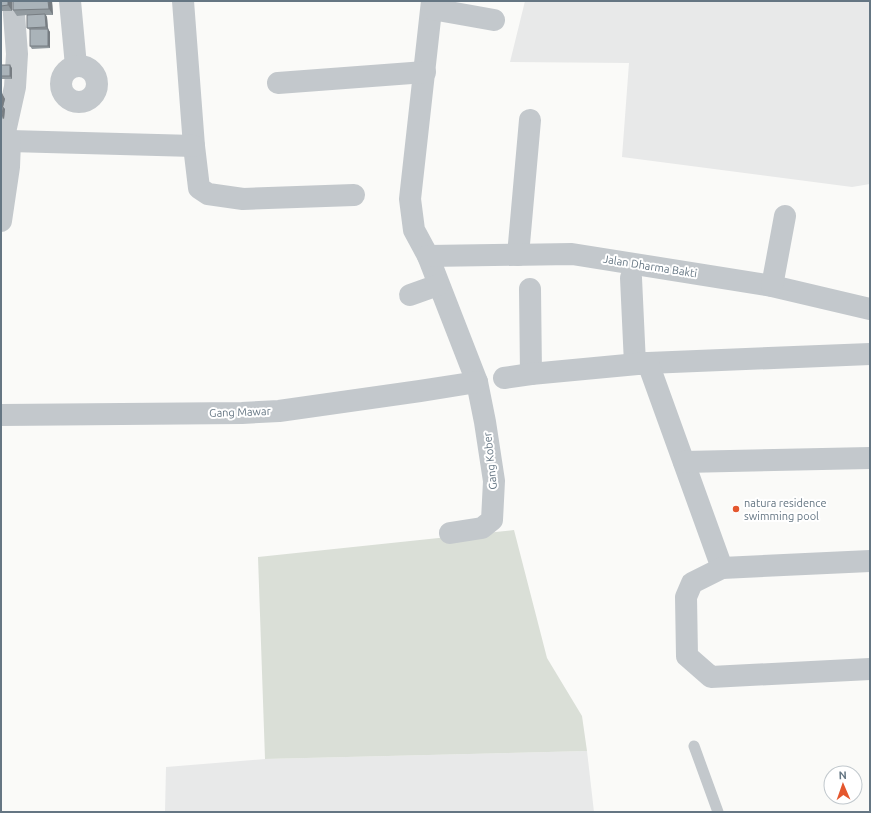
<svg xmlns="http://www.w3.org/2000/svg" width="871" height="813" viewBox="0 0 871 813" font-family="Ubuntu,sans-serif">
  <rect width="100%" height="100%" fill="#fafaf8"/>
  <!-- built -->
  <g fill="#e8e9e9">
    <path d="M 525,1 L 870,1 L 870,184 L 852,187 L 622,157 L 629,63 L 510,62 Z"/>
    <path d="M 587,751 L 594,812 L 165,812 L 166,767 L 265,759 Z"/>
  </g>
  <!-- green -->
  <path fill="#dadfd7" d="M 514,530 L 547,658 L 582,716 L 587,751 L 265,759 L 258,557 Z"/>
  <g fill="none" stroke-linecap="round" stroke-linejoin="round">
    <!-- lane -->
    <path stroke="#c3c8cc" stroke-width="11" d="M 694,746 L 718,812"/>
    <!-- street -->
    <g stroke="#c3c8cc" stroke-width="22">
      <path d="M 70,1 L 76,66"/>
      <path d="M 183,1 L 194,146 L 199,188 L 208,194 L 243,199 L 354,195"/>
      <path d="M 432,1 L 410,199 L 414,230 L 428,256 L 477,382 L 485,422 L 494,481 L 492,520 L 482,528 L 450,533"/>
      <path d="M 432,9 L 494,20"/>
      <circle cx="79" cy="84" r="18"/>
      <path d="M 278,83 L 425,72"/>
      <path d="M 5,132 L 15,87 L 17,54 L 13,1"/>
      <path d="M 10,141 L 194,146"/>
      <path d="M 1,221 L 9,167 L 10,141 L 3,129"/>
      <path d="M 518,255 L 530,120"/>
      <path d="M 428,256 L 572,254 L 772,286 L 870,309"/>
      <path d="M 631,278 L 635,364"/>
      <path d="M 772,286 L 785,216"/>
      <path d="M 530,289 L 531,374"/>
      <path d="M 410,295 L 438,285"/>
      <path d="M 648,363 L 870,354"/>
      <path d="M 504,378 L 531,374 L 648,363 L 722,568"/>
      <path d="M 1,415 L 242,413 L 279,411 L 420,391 L 477,382"/>
      <path d="M 684,462 L 870,458"/>
      <path d="M 870,561 L 722,568 L 692,583 L 686,597 L 687,656 L 711,677 L 870,669"/>
    </g>
  </g>
  <!-- wall -->
  <g fill="#929a9f">
    <rect x="1" y="1" width="11" height="10"/>
    <path d="M 52,1 L 53,15 L 46,15 L 47,17 L 48,29 L 50,32 L 50,48 L 32,49 L 30,46 L 30,30 L 27,28 L 27,15 L 17,16 L 13,10 Z"/>
    <path d="M 1,65 L 12,68 L 12,79 L 1,79 Z"/>
    <path d="M 1,93 L 5,99 L 3,107 L 5,109 L 4,119 L 1,118 Z"/>
  </g>
  <!-- shaded-wall -->
  <g fill="#777d82">
    <path d="M 8,1 L 12,1 L 12,11 L 8,5 Z"/>
    <path d="M 48,1 L 52,1 L 53,15 L 49,9 Z"/>
    <path d="M 45,14 L 47,17 L 48,30 L 46,27 Z"/>
    <path d="M 48,29 L 50,32 L 50,48 L 48,46 Z"/>
    <path d="M 10,65 L 12,68 L 12,79 L 10,76 Z"/>
    <path d="M 2,93 L 5,99 L 3,107 L 5,109 L 4,119 L 2,116 L 3,108 L 1,106 Z"/>
  </g>
  <!-- building -->
  <g fill="#aab3b9" stroke="#777d82">
    <path d="M 1,1 L 8,1 L 8,5 L 1,6 Z"/>
    <path d="M 13,1 L 48,1 L 49,9 L 13,10 Z"/>
    <path d="M 45,14 L 46,27 L 27,28 L 27,15 Z"/>
    <rect x="30" y="29" width="18" height="17"/>
    <rect x="1" y="65" width="9" height="11"/>
    <path d="M 1,107 L 3,107 L 2,116 L 1,116 Z"/>
  </g>
  <!-- markers -->
  <circle fill="#e4572e" stroke="#fff" stroke-width="1.5" cx="736" cy="509" r="4"/>
  <g text-anchor="middle" dominant-baseline="central" stroke-width="4" stroke-linejoin="round" paint-order="stroke">
    <!-- street labels -->
    <g font-size="11" fill="#657683" stroke="#fff">
      <text transform="translate(650 266) rotate(9)">Jalan Dharma Bakti</text>
      <text transform="translate(240 412) rotate(-2)">Gang Mawar</text>
      <text transform="translate(490 461) rotate(-96)">Gang Kober</text>
    </g>
    <!-- poi labels -->
    <g font-size="11" fill="#657683" stroke="#fff" text-anchor="start">
      <text x="744" y="503">natura residence<tspan x="744" dy="13">swimming pool</tspan></text>
    </g>
  </g>
  <!-- border -->
  <rect width="871" height="813" fill="none" stroke="#657683" stroke-width="4"/>
  <!-- north arrow -->
  <g transform="translate(843 785) rotate(358)"><circle r="19" fill="#ffffff" stroke="#c1c8cd"/>
  <path d="M0-3L7 15L0 10L-7 15Z" fill="#e4572e"/>
  <text y="-6" font-size="11" font-weight="bold" text-anchor="middle" fill="#657683">N</text>
  </g>
</svg>
